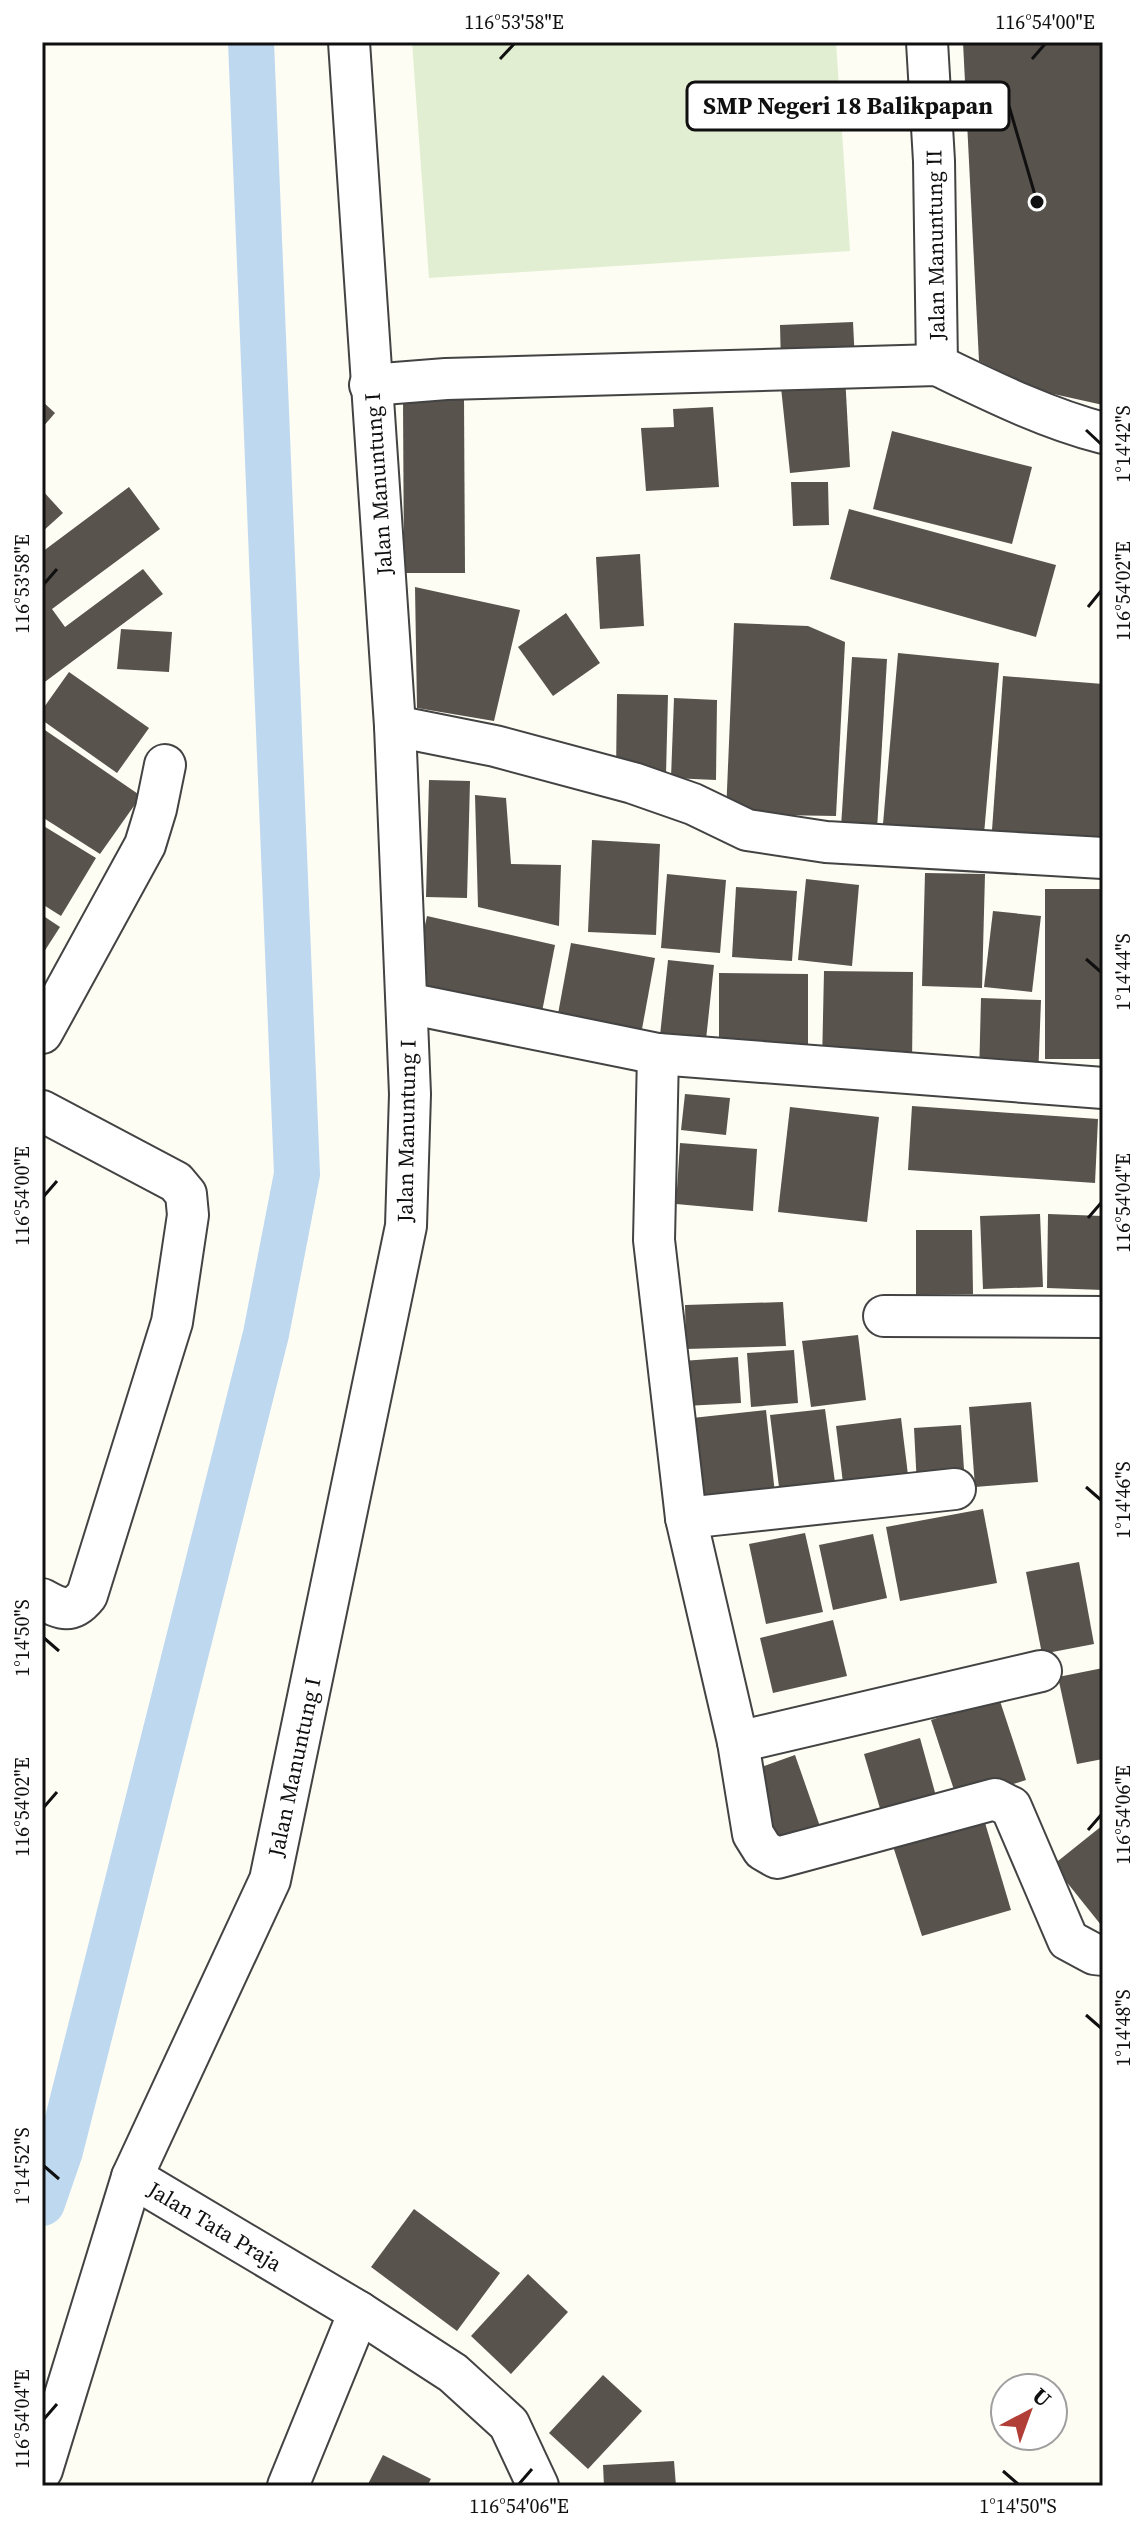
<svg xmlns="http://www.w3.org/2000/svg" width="1145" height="2528" viewBox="0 0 1145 2528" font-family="'Source Serif 4',serif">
  <rect width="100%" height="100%" fill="#fefdf4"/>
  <!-- pitch -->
  <path fill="#e1eed1" d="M 412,42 L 836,42 L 850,251 L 429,278 Z"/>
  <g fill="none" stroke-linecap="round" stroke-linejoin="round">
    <!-- canal -->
    <path stroke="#bed8f0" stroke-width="46" d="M 42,2203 L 60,2151 L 266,1334 L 297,1174 L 251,42"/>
  </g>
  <!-- building -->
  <g fill="#58534d">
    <path d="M 963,42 L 1103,42 L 1103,405 L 1040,391 L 979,361 Z"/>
    <path d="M 853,322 L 855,362 L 781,365 L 780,325 Z"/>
    <path d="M 845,375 L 850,467 L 790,473 L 780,378 Z"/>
    <path d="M 464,399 L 465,573 L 404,573 L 403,400 Z"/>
    <path d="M 42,401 L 55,413 L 42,428 Z"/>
    <path d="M 713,407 L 719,487 L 646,491 L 641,428 L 674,427 L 673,409 Z"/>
    <path d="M 892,431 L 1032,467 L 1012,544 L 873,509 Z"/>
    <path d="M 791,482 L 828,482 L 829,525 L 793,526 Z"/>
    <path d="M 129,487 L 160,529 L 52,609 L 65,627 L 143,569 L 163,594 L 42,684 L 42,552 Z"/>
    <path d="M 42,490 L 63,513 L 42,532 Z"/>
    <path d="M 849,509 L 1056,565 L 1036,637 L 830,579 Z"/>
    <path d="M 640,554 L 644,626 L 600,629 L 596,557 Z"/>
    <path d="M 415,587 L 520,610 L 494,721 L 417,708 Z"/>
    <path d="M 566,613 L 600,663 L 553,696 L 518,647 Z"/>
    <path d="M 734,623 L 808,626 L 845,642 L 836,816 L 726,814 Z"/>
    <path d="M 121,629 L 172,632 L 169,672 L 117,669 Z"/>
    <path d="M 898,653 L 999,663 L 984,834 L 883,824 Z"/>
    <path d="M 852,657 L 887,659 L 877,830 L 841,827 Z"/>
    <path d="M 69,672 L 149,728 L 117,773 L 42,720 L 42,710 Z"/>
    <path d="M 1003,676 L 1103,684 L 1103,839 L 992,830 Z"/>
    <path d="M 617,694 L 668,695 L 666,775 L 616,773 Z"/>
    <path d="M 674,698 L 717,700 L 716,780 L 671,778 Z"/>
    <path d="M 42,728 L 141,796 L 100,854 L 42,817 Z"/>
    <path d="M 429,780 L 470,781 L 467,898 L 426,897 Z"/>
    <path d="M 475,795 L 506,798 L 511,864 L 561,865 L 559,926 L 478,907 Z"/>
    <path d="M 42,825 L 96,858 L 61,916 L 42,904 Z"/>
    <path d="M 592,840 L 660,844 L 656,935 L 588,932 Z"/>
    <path d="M 925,873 L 985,874 L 982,988 L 922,986 Z"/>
    <path d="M 667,874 L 726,880 L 720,953 L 661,948 Z"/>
    <path d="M 806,879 L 859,885 L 852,966 L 798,960 Z"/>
    <path d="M 736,887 L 797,891 L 792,961 L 732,957 Z"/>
    <rect x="1045" y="889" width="58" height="170"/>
    <path d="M 993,911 L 1041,916 L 1032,992 L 984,987 Z"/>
    <path d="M 42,915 L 60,927 L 42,955 Z"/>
    <path d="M 427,916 L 555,945 L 541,1017 L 411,989 Z"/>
    <path d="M 571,943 L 655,958 L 640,1040 L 556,1025 Z"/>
    <path d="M 668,960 L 714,965 L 705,1049 L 659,1045 Z"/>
    <path d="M 824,971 L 913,972 L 912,1065 L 822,1064 Z"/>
    <path d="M 719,973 L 808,974 L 808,1059 L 719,1058 Z"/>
    <path d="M 981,998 L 1041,1000 L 1038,1079 L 979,1077 Z"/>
    <path d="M 685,1094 L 730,1098 L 726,1135 L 681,1130 Z"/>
    <path d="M 912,1106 L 1098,1119 L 1095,1183 L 908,1170 Z"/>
    <path d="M 790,1107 L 879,1117 L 867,1222 L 778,1212 Z"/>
    <path d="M 680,1143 L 757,1149 L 753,1211 L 676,1204 Z"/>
    <path d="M 1040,1214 L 1043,1287 L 983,1289 L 980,1216 Z"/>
    <path d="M 1048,1214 L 1103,1216 L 1103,1290 L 1047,1288 Z"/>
    <path d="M 916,1230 L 972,1230 L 973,1294 L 916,1295 Z"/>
    <path d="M 783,1302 L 786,1346 L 686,1349 L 685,1305 Z"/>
    <path d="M 858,1335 L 866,1400 L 811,1407 L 802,1341 Z"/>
    <path d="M 794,1350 L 798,1403 L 751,1407 L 747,1353 Z"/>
    <path d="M 738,1357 L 741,1403 L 685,1406 L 682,1361 Z"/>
    <path d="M 1031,1402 L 1038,1482 L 975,1487 L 969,1407 Z"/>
    <path d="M 825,1409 L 837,1497 L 781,1503 L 770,1415 Z"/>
    <path d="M 766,1410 L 775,1494 L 702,1502 L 692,1418 Z"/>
    <path d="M 901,1418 L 909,1483 L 844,1491 L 836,1426 Z"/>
    <path d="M 961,1425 L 965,1484 L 917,1486 L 914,1428 Z"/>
    <path d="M 983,1509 L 997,1583 L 900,1601 L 886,1527 Z"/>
    <path d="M 805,1533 L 823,1612 L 766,1624 L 749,1544 Z"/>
    <path d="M 873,1534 L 887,1598 L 833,1610 L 819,1545 Z"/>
    <path d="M 1079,1562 L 1094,1644 L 1042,1654 L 1026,1572 Z"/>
    <path d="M 833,1620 L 847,1676 L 773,1693 L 760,1638 Z"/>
    <path d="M 1103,1668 L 1103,1759 L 1077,1764 L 1058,1677 Z"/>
    <path d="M 999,1698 L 1026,1780 L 958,1802 L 931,1720 Z"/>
    <path d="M 920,1738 L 936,1796 L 881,1812 L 864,1754 Z"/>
    <path d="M 795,1755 L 823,1835 L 779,1851 L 750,1771 Z"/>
    <path d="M 983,1816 L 1011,1910 L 922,1936 L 892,1843 Z"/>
    <path d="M 1103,1825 L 1103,1923 L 1101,1925 L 1053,1865 Z"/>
    <path d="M 414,2209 L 500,2273 L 457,2331 L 371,2267 Z"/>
    <path d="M 528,2274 L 568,2312 L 511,2374 L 471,2336 Z"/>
    <path d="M 603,2375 L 642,2411 L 588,2469 L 549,2433 Z"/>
    <path d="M 383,2455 L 431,2479 L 427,2486 L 367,2486 Z"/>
    <path d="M 674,2461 L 676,2486 L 604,2486 L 603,2465 Z"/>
  </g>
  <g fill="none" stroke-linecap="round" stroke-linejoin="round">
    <!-- street casing -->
    <g stroke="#434343" stroke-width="44">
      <g id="street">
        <path d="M 927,42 L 934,161 L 937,365"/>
        <path d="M 370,385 L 446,379 L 937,365 C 991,391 1045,418 1103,433"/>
        <path d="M 395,726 L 495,746 L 633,783 L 693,804 L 747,830 L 826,842 L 1103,858"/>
        <path d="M 407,1003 L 658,1054 L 1103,1088"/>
        <path d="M 42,1033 L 145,845 L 156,809 L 165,765"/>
        <path d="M 658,1054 L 654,1240 L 686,1518 L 738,1742 L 1041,1671"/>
        <path d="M 42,1111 L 176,1182 L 186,1194 L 188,1215 L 172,1322 L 87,1595 C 72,1614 62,1610 42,1599"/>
        <path d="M 884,1316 L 1103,1317"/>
        <path d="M 686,1518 L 955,1489"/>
        <path d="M 738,1742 L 753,1834 L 763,1850 L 777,1858 L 995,1799 L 1011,1807 L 1068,1940 L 1094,1954 L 1103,1955"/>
        <path d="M 132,2177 L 359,2312 L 288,2486"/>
        <path d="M 359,2312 L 453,2373 L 509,2424 L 538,2486"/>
        <path d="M 42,2470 L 132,2177 L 270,1880 L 406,1226 L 410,1094 L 395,726 L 349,42"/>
      </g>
    </g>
    <!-- street -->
    <use href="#street" stroke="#fff" stroke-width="40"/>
  </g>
  <!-- ticks -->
  <path fill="none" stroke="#101010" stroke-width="3" d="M 500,59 L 514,44M 1032,59 L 1045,44M 1086,430 L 1101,444M 44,584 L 57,569M 1088,607 L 1101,591M 1086,959 L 1101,972M 44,1196 L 57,1181M 1088,1218 L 1101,1203M 1086,1487 L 1101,1500M 44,1638 L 59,1651M 44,1807 L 57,1792M 1088,1830 L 1101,1815M 1086,2015 L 1101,2028M 44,2166 L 59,2179M 44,2419 L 57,2404M 1003,2471 L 1018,2484M 519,2484 L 532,2469"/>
  <g text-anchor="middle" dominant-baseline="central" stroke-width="8" stroke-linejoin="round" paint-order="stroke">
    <!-- street labels -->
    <g font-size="22" fill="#101010" stroke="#fff">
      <text transform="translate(935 245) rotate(-91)">Jalan Manuntung II</text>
      <text transform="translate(378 484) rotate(-94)">Jalan Manuntung I</text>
      <text transform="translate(406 1131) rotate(-89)">Jalan Manuntung I</text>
      <text transform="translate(294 1767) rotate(-78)">Jalan Manuntung I</text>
      <text transform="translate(215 2226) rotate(31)">Jalan Tata Praja</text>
    </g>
  </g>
  <!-- callouts -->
  <path fill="none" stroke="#101010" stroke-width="3" d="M1037 202L1009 106"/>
  <circle fill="#101010" stroke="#fff" stroke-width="3" cx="1037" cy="202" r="8"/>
  <rect fill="#fff" stroke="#101010" stroke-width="3" x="687" y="82" width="322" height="48" rx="8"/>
  <g font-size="24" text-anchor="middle" font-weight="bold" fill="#101010">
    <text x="848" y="114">SMP Negeri 18 Balikpapan</text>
  </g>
  <!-- border -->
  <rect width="1145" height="2528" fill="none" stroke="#ffffff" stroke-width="88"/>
  <!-- north arrow -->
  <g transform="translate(1029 2412) rotate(41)"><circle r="38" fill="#ffffff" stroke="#9f9f9f" stroke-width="2"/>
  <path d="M0-6L14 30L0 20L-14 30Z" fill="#b13f37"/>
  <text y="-12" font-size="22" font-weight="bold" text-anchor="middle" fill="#101010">U</text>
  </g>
  <rect x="44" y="44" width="1057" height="2440" fill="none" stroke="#101010" stroke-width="3"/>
  <g font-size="20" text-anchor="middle" fill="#101010">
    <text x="514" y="29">116°53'58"E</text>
    <text x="1045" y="29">116°54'00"E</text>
    <text transform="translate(1123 444) rotate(-90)" y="7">1°14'42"S</text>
    <text transform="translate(22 584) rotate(-90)" y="7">116°53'58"E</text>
    <text transform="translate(1123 591) rotate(-90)" y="7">116°54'02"E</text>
    <text transform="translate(1123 972) rotate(-90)" y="7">1°14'44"S</text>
    <text transform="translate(22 1196) rotate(-90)" y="7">116°54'00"E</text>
    <text transform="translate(1123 1203) rotate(-90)" y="7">116°54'04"E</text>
    <text transform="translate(1123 1500) rotate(-90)" y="7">1°14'46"S</text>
    <text transform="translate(22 1638) rotate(-90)" y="7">1°14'50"S</text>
    <text transform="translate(22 1807) rotate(-90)" y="7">116°54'02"E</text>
    <text transform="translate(1123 1815) rotate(-90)" y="7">116°54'06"E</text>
    <text transform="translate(1123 2028) rotate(-90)" y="7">1°14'48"S</text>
    <text transform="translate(22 2166) rotate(-90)" y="7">1°14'52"S</text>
    <text transform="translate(22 2419) rotate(-90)" y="7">116°54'04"E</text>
    <text x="519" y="2513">116°54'06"E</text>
    <text x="1018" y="2513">1°14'50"S</text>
  </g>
</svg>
